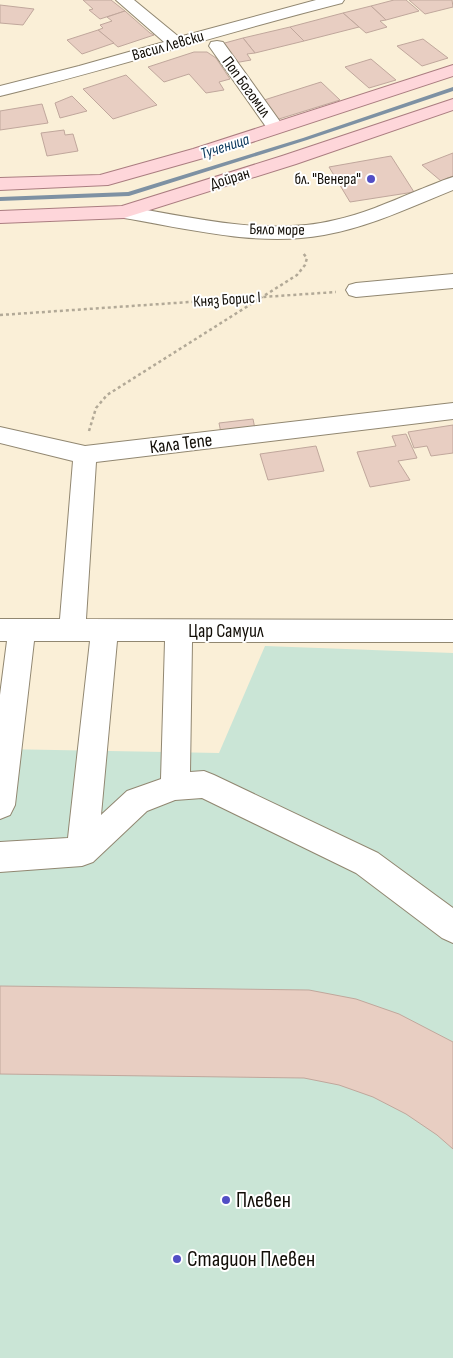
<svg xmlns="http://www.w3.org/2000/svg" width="453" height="1358" viewBox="0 0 453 1358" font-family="'Sofia Sans Condensed',sans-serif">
  <rect width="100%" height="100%" fill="#faefd7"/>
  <!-- green -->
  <path fill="#cae5d6" d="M 265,646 L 453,653 L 453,1358 L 0,1358 L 0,749 L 219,753 Z"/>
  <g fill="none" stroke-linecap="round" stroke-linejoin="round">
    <!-- stream -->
    <path fill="#7e91a3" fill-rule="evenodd" d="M 453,87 L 453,91 L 307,140 L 129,196 L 0,201 L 0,197 L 128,192 L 303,138 Z"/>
  </g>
  <!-- building -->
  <g fill="#e8cec2" stroke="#c0a79c">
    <path d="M 83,0 L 111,0 L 125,11 L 100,19 L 89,10 L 93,9 Z"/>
    <path d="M 394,0 L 406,0 L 419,11 L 386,20 L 371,6 Z"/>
    <path d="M 409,0 L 452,0 L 453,7 L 425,14 Z"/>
    <path d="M 0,5 L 34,9 L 23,25 L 0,23 Z"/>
    <path d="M 371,6 L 386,20 L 380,21 L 387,27 L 366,33 L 343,13 Z"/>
    <path d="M 125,11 L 150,33 L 154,35 L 118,47 L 98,30 L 103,28 L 100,25 L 112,21 L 107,17 Z"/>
    <path d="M 343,13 L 359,27 L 304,41 L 290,27 Z"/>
    <path d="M 290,27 L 304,41 L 255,53 L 243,38 Z"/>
    <path d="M 98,30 L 114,43 L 82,54 L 67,40 Z"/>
    <path d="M 243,38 L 255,53 L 247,54 L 251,60 L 234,63 L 221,44 Z"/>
    <path d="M 423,39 L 448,58 L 422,66 L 397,46 Z"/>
    <path d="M 194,52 L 207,52 L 216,58 L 230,79 L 219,82 L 224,90 L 206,93 L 189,74 L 164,82 L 148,67 Z"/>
    <path d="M 371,59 L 396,80 L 369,88 L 345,67 Z"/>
    <path d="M 126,75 L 157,105 L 113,119 L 83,89 Z"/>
    <path d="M 321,82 L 340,100 L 279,119 L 261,101 Z"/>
    <path d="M 72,96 L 87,111 L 60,118 L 55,103 Z"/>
    <path d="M 42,104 L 48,123 L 0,130 L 0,111 Z"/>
    <path d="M 64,130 L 65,135 L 73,134 L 78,151 L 47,156 L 41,133 Z"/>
    <path d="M 453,153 L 453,176 L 441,181 L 422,165 Z"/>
    <path d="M 391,156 L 414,192 L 350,202 L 329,167 Z"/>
    <path d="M 253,419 L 255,429 L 221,433 L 219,423 Z"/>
    <path d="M 453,425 L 453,453 L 431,456 L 427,446 L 414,448 L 408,432 Z"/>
    <path d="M 406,434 L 417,458 L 398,461 L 410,480 L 370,487 L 357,452 L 396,446 L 392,436 Z"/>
    <path d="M 316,446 L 324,471 L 268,480 L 260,454 Z"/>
    <path d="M 0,986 L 309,990 L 356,999 L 399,1014 L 453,1042 L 453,1149 L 437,1135 L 406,1114 L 373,1097 L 339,1085 L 304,1078 L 0,1074 Z"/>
  </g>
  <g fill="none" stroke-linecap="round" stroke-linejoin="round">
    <!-- minor casing -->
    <g stroke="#918771" stroke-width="2">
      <g id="minor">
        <path d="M 116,0 L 134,0 L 179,37 L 316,0 L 344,0 L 342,3 C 227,32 115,68 0,96 L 0,86 L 79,66 L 164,42 Z"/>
        <path d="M 217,41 L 223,42 L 281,123 L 284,127 L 281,131 L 275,132 L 269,131 L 209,46 L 211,42 Z"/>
        <path d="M 453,177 L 453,190 C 411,207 369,227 324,235 C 258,247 189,229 124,218 L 117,216 L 114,212 L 117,208 L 124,206 C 192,217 266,237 335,220 C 362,214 388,203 414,192 C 427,187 440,181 453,177 Z"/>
        <path d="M 453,274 L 453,288 L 356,297 L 349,295 L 346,290 L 349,285 L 356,283 Z"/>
        <path d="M 453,403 L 453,419 L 96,462 L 86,619 L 453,620 L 453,642 L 192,642 L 190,772 L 204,771 L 214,775 L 378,853 L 453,908 L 453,943 L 442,938 L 356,873 L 202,798 L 175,800 L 147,811 L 93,862 L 82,866 L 0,872 L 0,842 L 68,838 L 90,641 L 34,641 L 15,805 L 10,815 L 0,819 L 0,695 L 7,641 L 0,641 L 0,619 L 60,619 L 73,461 L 0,443 L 0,427 L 85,446 ZM 117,641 L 165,641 L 161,779 L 127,791 L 101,815 Z"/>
      </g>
    </g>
    <!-- major casing -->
    <g stroke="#aa7d80" stroke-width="2">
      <g id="major">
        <path d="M 453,65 L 453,76 L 207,157 L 108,185 L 0,190 L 0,178 L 100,175 L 193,149 Z"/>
        <path d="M 453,99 L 453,110 L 296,164 L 124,218 L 0,223 L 0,211 L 122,206 L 282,156 Z"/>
      </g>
    </g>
    <!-- path -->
    <g stroke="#b2a997" stroke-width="2.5" stroke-dasharray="3 3" stroke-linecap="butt">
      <path d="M 0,315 L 336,292"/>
      <path d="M 89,431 L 96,408 L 107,395 L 297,275 L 305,265 L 307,258 L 302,252"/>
    </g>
    <!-- minor -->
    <use href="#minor" fill="#fff" fill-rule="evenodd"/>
    <!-- major -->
    <use href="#major" fill="#fed6da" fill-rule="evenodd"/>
  </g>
  <!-- markers -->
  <g fill="#524ec5" stroke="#fff" stroke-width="2">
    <circle cx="371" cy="179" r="5"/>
    <circle cx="226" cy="1200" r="5"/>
    <circle cx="177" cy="1259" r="5"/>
  </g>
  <g text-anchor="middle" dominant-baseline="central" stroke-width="4" stroke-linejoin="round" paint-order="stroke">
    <!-- far-street labels -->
    <g font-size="16" fill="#110d06" stroke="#fff">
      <text transform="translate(168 46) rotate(-16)">Васил Левски</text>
      <text transform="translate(246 87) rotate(54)">Поп Богомил</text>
      <text transform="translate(230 179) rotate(-17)">Дойран</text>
      <text transform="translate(277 230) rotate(1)">Бяло море</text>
      <text transform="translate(227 300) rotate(-4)">Княз Борис I</text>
    </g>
    <!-- far-water labels -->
    <g font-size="16" font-style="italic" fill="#08365b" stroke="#fff">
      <text transform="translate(225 147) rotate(-18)">Тученица</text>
    </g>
    <!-- far-poi labels -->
    <g font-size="16" fill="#110d06" stroke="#fff" text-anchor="end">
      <text x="361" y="179">бл. "Венера"</text>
    </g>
    <!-- street labels -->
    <g font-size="19" fill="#110d06" stroke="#fff">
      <text transform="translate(181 444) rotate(-7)">Кала Тепе</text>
      <text x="226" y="631">Цар Самуил</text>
    </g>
    <!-- near-poi labels -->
    <g font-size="22" fill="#110d06" stroke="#fff" text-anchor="start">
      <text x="236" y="1200">Плевен</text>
      <text x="187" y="1259">Стадион Плевен</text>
    </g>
  </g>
</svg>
